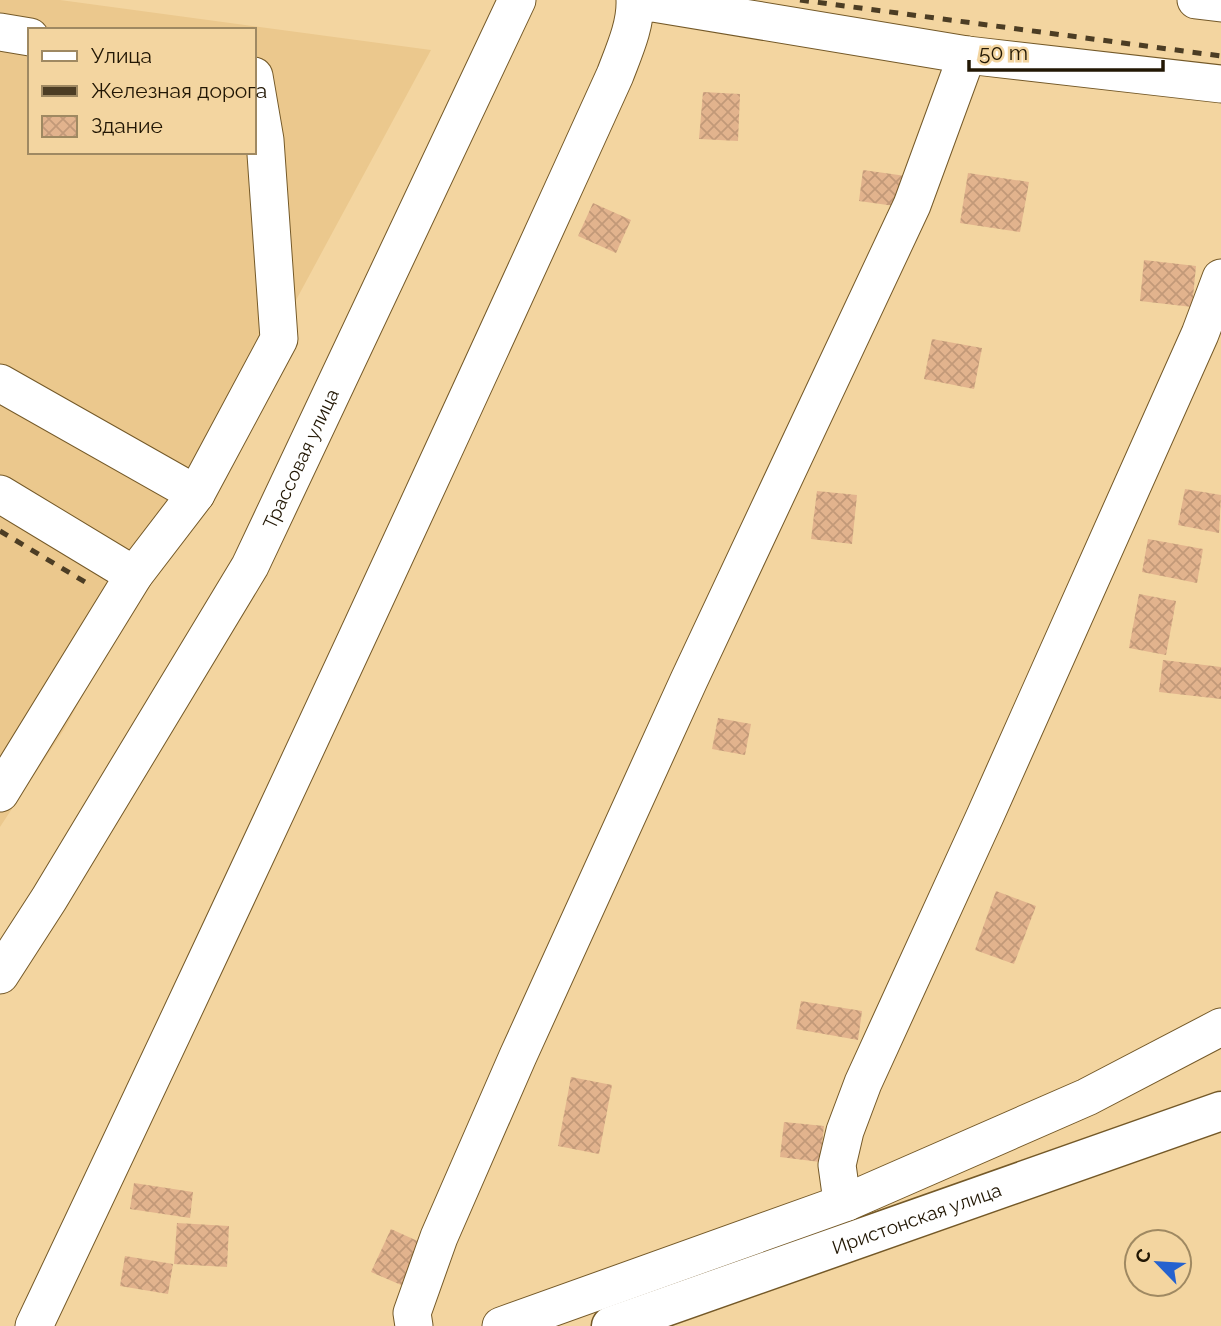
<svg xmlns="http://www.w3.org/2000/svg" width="1221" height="1326" viewBox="0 0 1221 1326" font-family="Raleway,sans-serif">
  <defs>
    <pattern id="building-cross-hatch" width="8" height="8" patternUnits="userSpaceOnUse" patternTransform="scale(1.75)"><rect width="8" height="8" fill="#e2b38d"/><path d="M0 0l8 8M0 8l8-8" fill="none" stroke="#c29978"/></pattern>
  </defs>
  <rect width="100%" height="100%" fill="#f3d5a0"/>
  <!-- built -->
  <path fill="#ebc88d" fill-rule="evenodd" d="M 0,0 L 60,0 L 431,50 L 65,728 L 0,827 ZM 30,30 L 254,30 L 254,152 L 30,152 Z"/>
  <!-- building -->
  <g fill="url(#building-cross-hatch)">
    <path d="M 703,92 L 740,94 L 738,141 L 699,139 Z"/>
    <path d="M 863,170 L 913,177 L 909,208 L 859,201 Z"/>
    <path d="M 968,173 L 1029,182 L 1020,232 L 960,223 Z"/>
    <path d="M 593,203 L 631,220 L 616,253 L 578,236 Z"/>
    <path d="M 1144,260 L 1196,266 L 1192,307 L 1140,301 Z"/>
    <path d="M 932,339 L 982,348 L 974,389 L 924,379 Z"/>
    <path d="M 1185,489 L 1221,495 L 1219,533 L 1178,525 Z"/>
    <path d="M 817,491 L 857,495 L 852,544 L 811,539 Z"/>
    <path d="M 1148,539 L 1203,549 L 1197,583 L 1142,572 Z"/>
    <path d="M 1139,594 L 1176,601 L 1166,655 L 1129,648 Z"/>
    <path d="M 1163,660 L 1221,667 L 1221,699 L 1159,692 Z"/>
    <path d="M 718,718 L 751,724 L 745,755 L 712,749 Z"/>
    <path d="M 996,891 L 1036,906 L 1014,964 L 975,950 Z"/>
    <path d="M 801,1001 L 862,1011 L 858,1040 L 796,1029 Z"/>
    <path d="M 571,1077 L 612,1085 L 599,1154 L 558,1146 Z"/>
    <path d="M 784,1122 L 824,1126 L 820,1162 L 780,1157 Z"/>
    <path d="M 134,1183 L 193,1192 L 190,1218 L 130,1209 Z"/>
    <path d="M 177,1223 L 229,1226 L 227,1267 L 174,1264 Z"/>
    <path d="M 391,1229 L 433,1248 L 415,1291 L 371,1272 Z"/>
    <path d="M 125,1256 L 173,1264 L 168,1294 L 120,1286 Z"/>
  </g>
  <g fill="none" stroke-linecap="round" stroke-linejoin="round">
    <!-- minor casing -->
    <g stroke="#745928" stroke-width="39">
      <g id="minor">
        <path d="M 1196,0 L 1221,3"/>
        <path d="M 0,32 L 30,37"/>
        <path d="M 0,383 L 196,494 L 134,575 L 0,793"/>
        <path d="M 0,494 L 134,575"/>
        <path d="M 196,494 L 279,339 L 265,140 L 254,76"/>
        <path id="s1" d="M 0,975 L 49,899 L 250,566 L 517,0"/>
        <path d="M 847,1202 L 841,1194 L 837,1165 L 845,1131 L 863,1083 L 985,816 L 1200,334 L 1221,278"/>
        <path d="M 34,1326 C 231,911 425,494 615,75 C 624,51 636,25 635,0 L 967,55 L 1221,84"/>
        <path d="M 414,1326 L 412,1313 L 439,1237 L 518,1056 L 689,680 L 912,205 L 967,55"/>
        <path d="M 501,1326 L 847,1202 L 1087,1097 L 1221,1027"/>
      </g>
    </g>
    <!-- major casing -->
    <g stroke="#745928" stroke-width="41">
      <g id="major">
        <path id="s2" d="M 611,1326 L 1221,1111"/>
      </g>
    </g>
    <!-- minor -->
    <use href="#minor" stroke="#fff" stroke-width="37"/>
    <!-- major -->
    <use href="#major" stroke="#fff" stroke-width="38"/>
    <!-- rail -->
    <g stroke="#4c3d24" stroke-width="5" stroke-dasharray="9 9" stroke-linecap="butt">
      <path d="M 800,0 L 1221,56"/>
      <path d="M 0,531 L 85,582"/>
    </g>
  </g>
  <g text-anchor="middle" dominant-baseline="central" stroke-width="7" stroke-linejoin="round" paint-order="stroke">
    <!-- street labels -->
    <g font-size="19" fill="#221704" stroke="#f3d5a0">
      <text stroke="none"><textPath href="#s1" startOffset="598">Трассовая улица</textPath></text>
      <text stroke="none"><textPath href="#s2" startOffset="324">Иристонская улица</textPath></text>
    </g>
  </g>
  <!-- legend -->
  <rect x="28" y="28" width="228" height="126" fill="#f3d5a0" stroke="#9f8962" stroke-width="2"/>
  <rect x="42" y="51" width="35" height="10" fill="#ffffff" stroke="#9f8962" stroke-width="2"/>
  <text x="91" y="63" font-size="21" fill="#221704">Улица</text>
  <rect x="42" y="86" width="35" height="10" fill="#4c3d24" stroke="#9f8962" stroke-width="2"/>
  <text x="91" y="98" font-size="21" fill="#221704">Железная дорога</text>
  <rect x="42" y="116" width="35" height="21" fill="url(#building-cross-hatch)" stroke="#9f8962" stroke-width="2"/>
  <text x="91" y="133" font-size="21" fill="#221704">Здание</text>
  <!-- north arrow -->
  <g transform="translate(1158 1263) rotate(295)"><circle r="33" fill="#f3d5a0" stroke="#9f8962" stroke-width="2"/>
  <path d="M0-5L12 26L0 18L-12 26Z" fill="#2562cf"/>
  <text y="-10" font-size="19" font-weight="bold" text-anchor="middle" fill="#221704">С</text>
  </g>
  <!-- scale -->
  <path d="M969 60v10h194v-10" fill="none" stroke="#221704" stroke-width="3.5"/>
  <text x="979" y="60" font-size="21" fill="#221704" stroke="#f3d5a0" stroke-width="5" paint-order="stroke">50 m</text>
</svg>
